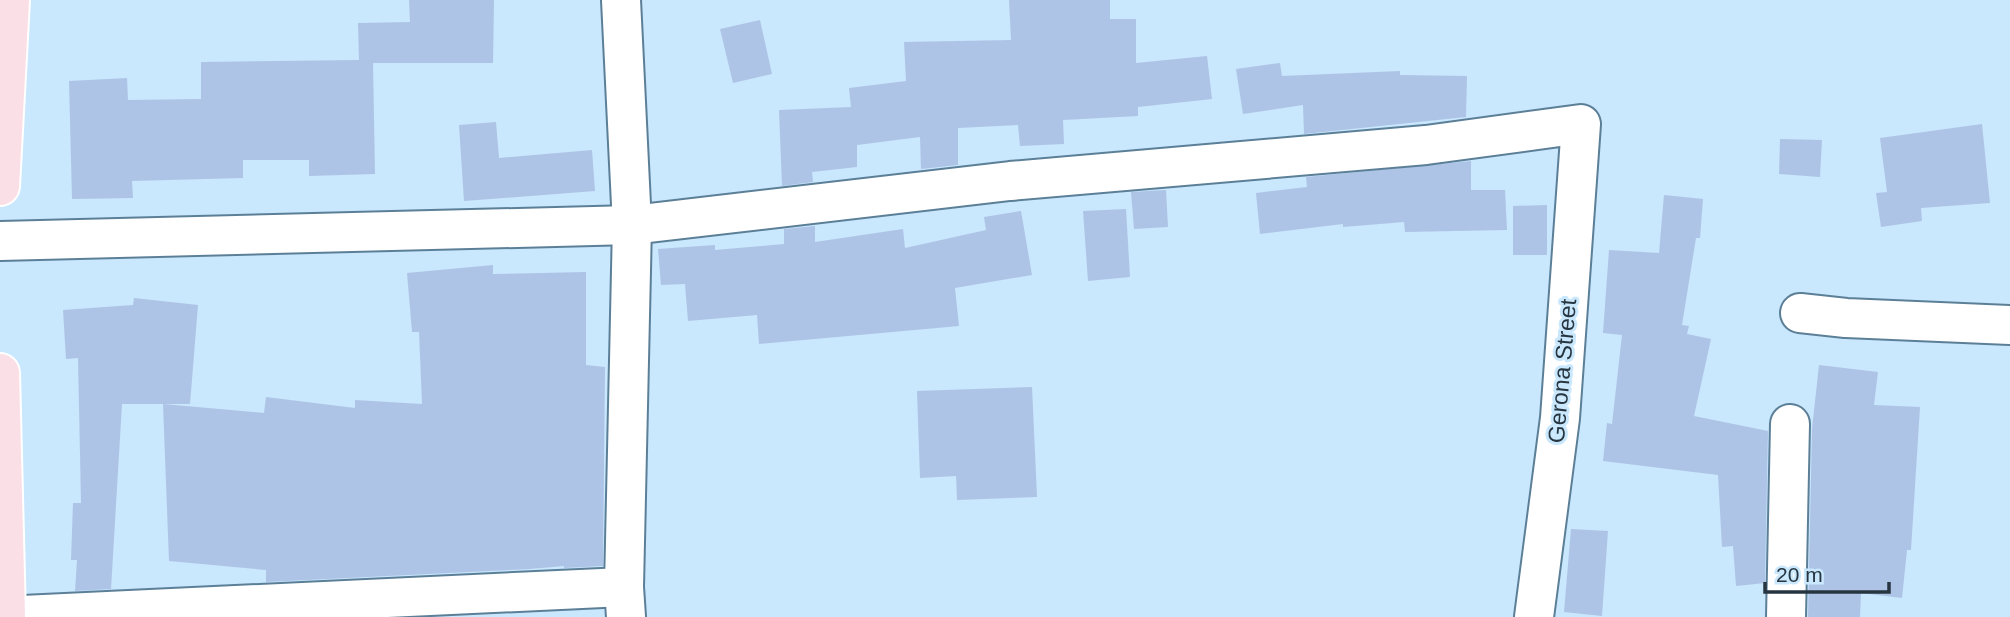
<svg xmlns="http://www.w3.org/2000/svg" width="2010" height="617" viewBox="0 0 2010 617" font-family="Helvetica,sans-serif">
  <rect width="100%" height="100%" fill="#c9e7fd"/>
  <!-- building -->
  <g fill="#aec4e6">
    <path d="M 409,0 L 494,0 L 493,63 L 373,63 L 375,174 L 309,176 L 309,160 L 243,160 L 243,178 L 132,181 L 133,198 L 72,199 L 69,81 L 127,78 L 128,100 L 201,99 L 201,62 L 359,60 L 358,23 L 410,22 Z"/>
    <path d="M 1009,0 L 1110,0 L 1110,19 L 1136,19 L 1136,63 L 1207,56 L 1212,99 L 1138,107 L 1138,116 L 1063,120 L 1064,144 L 1020,146 L 1018,125 L 958,128 L 958,165 L 921,169 L 920,137 L 857,145 L 857,167 L 812,172 L 813,182 L 782,186 L 779,110 L 851,107 L 849,88 L 906,81 L 904,42 L 1011,40 Z"/>
    <path d="M 760,20 L 772,74 L 733,83 L 720,29 Z"/>
    <path d="M 1280,63 L 1282,76 L 1400,71 L 1400,75 L 1467,76 L 1466,117 L 1304,134 L 1303,105 L 1243,114 L 1236,69 Z"/>
    <path d="M 496,122 L 499,158 L 592,150 L 595,191 L 464,201 L 459,125 Z"/>
    <path d="M 1982,124 L 1990,203 L 1921,208 L 1922,221 L 1881,227 L 1876,193 L 1887,192 L 1880,138 Z"/>
    <path d="M 1780,139 L 1822,140 L 1820,177 L 1779,174 Z"/>
    <path d="M 1471,161 L 1471,190 L 1505,190 L 1507,230 L 1405,232 L 1404,222 L 1343,227 L 1343,224 L 1260,234 L 1256,193 L 1307,187 L 1306,177 Z"/>
    <path d="M 1166,190 L 1168,227 L 1134,229 L 1131,192 Z"/>
    <path d="M 1664,195 L 1703,199 L 1700,238 L 1696,238 L 1682,325 L 1689,326 L 1687,334 L 1711,339 L 1694,416 L 1768,431 L 1765,583 L 1736,586 L 1733,546 L 1722,547 L 1718,475 L 1603,461 L 1607,423 L 1612,424 L 1622,335 L 1603,333 L 1609,250 L 1659,253 Z"/>
    <path d="M 1547,205 L 1547,255 L 1513,255 L 1513,206 Z"/>
    <path d="M 1126,209 L 1130,277 L 1088,281 L 1083,211 Z"/>
    <path d="M 1021,211 L 1032,275 L 955,288 L 959,326 L 759,344 L 757,315 L 688,321 L 685,284 L 661,285 L 658,249 L 715,245 L 715,250 L 784,244 L 784,229 L 815,226 L 815,242 L 903,229 L 905,248 L 986,230 L 984,217 Z"/>
    <path d="M 493,265 L 493,274 L 586,272 L 586,365 L 605,367 L 603,566 L 564,568 L 564,566 L 530,569 L 266,582 L 266,570 L 169,561 L 163,404 L 264,413 L 266,397 L 355,408 L 355,400 L 422,404 L 419,332 L 412,332 L 407,273 Z"/>
    <path d="M 134,298 L 198,305 L 190,404 L 122,404 L 111,589 L 75,591 L 77,560 L 71,560 L 73,503 L 81,503 L 78,358 L 66,359 L 63,310 L 133,305 Z"/>
    <path d="M 1819,365 L 1878,372 L 1874,405 L 1920,407 L 1911,550 L 1907,550 L 1902,598 L 1861,593 L 1860,617 L 1808,617 L 1812,429 Z"/>
    <path d="M 1032,387 L 1037,497 L 957,500 L 956,476 L 920,478 L 917,391 Z"/>
    <path d="M 1571,529 L 1608,531 L 1602,616 L 1564,612 Z"/>
  </g>
  <g fill="none" stroke-linecap="round" stroke-linejoin="round">
    <!-- minor casing -->
    <g stroke="#5c7f98" stroke-width="42">
      <g id="minor">
        <path d="M 621,0 L 632,225 L 624,587 L 626,617"/>
        <path d="M 0,241 L 632,225 L 1010,181 L 1426,145 L 1581,124 L 1560,418 L 1534,617"/>
        <path d="M 1800,313 L 1846,318 L 2010,325"/>
        <path d="M 0,616 L 624,587"/>
        <path d="M 1786,617 L 1790,424"/>
      </g>
    </g>
    <!-- major casing -->
    <g stroke="#fff" stroke-width="42">
      <g id="major">
        <path d="M 0,186 L 10,0"/>
        <path d="M 0,373 L 6,617"/>
      </g>
    </g>
    <!-- minor -->
    <use href="#minor" stroke="#fff" stroke-width="38"/>
    <!-- major -->
    <use href="#major" stroke="#fadfe6" stroke-width="38"/>
  </g>
  <g text-anchor="middle" dominant-baseline="central" stroke-width="6" stroke-linejoin="round" paint-order="stroke">
    <!-- street labels -->
    <g font-size="23" fill="#26353f" stroke="#c9e7fd">
      <text transform="translate(1562 371) rotate(-85)">Gerona Street</text>
    </g>
  </g>
  <!-- scale -->
  <path d="M1765 582v10h124v-10" fill="none" stroke="#26353f" stroke-width="3.5"/>
  <text x="1776" y="582" font-size="21" fill="#26353f" stroke="#c9e7fd" stroke-width="5" paint-order="stroke">20 m</text>
</svg>
